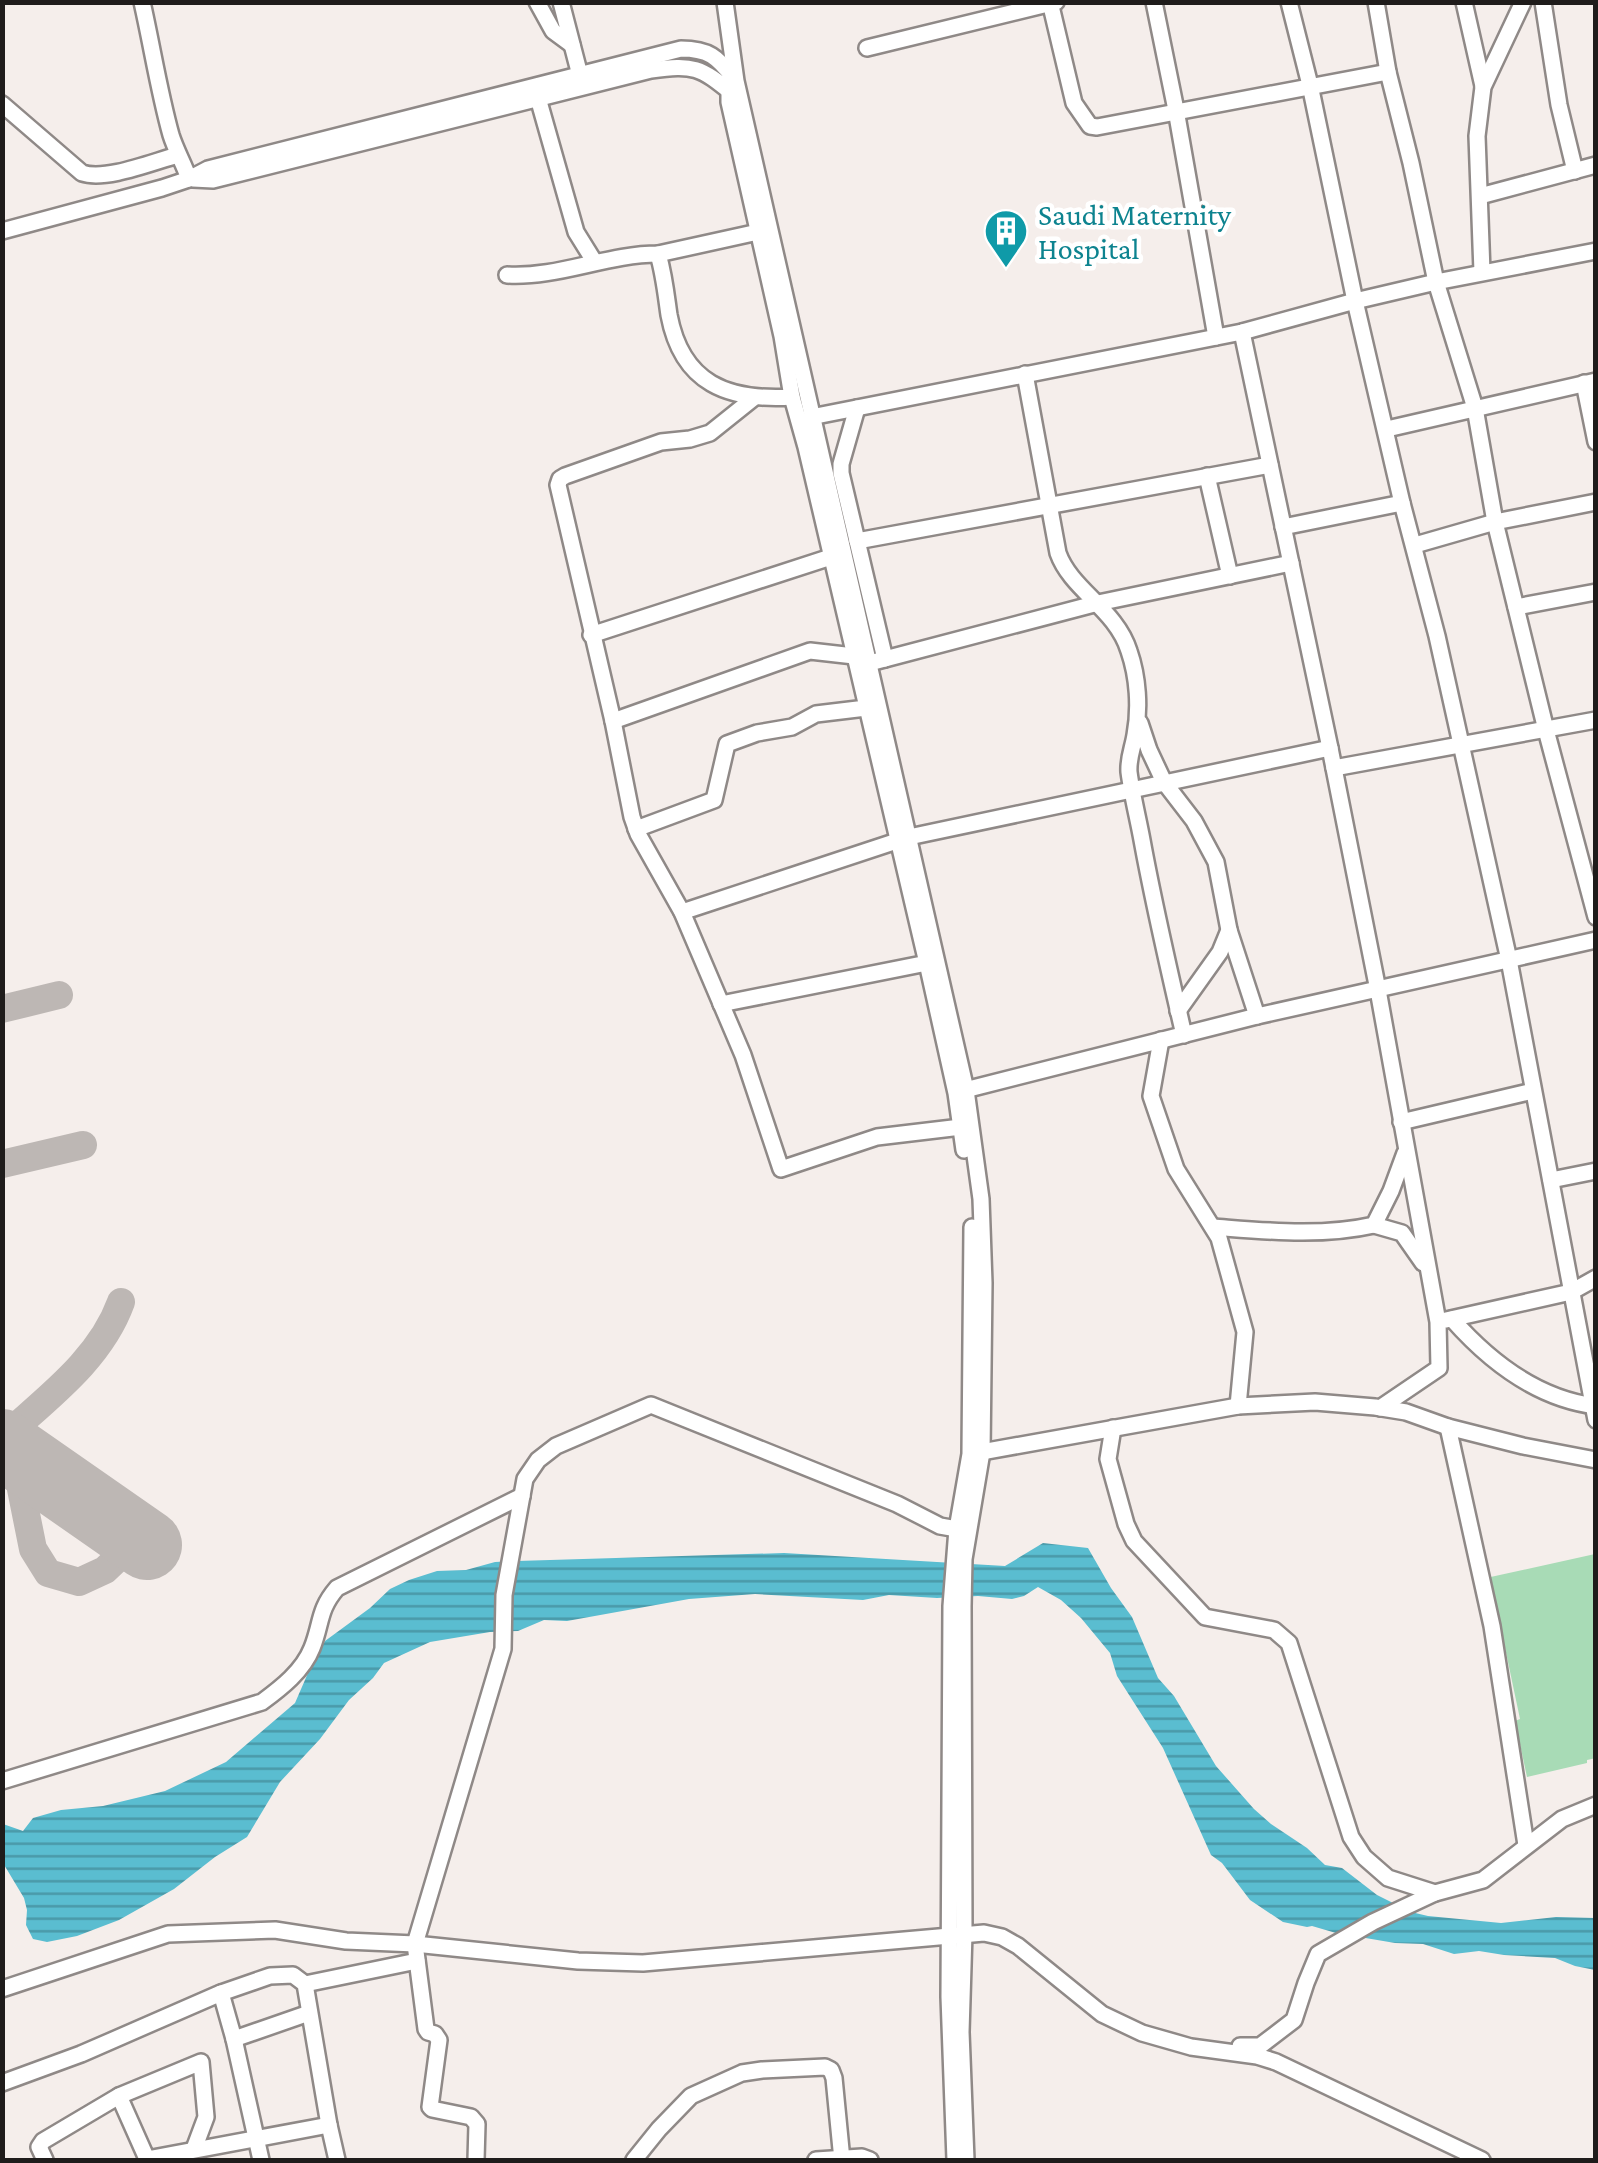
<svg xmlns="http://www.w3.org/2000/svg" width="1598" height="2163" viewBox="0 0 1598 2163" font-family="'Crimson Pro',serif">
  <defs>
    <pattern id="water-rules" width="6" height="5" patternUnits="userSpaceOnUse" patternTransform="scale(2.5)"><rect width="6" height="5" fill="#5abdd0"/><path d="M0 2.5h6" fill="none" stroke="#4a99a8"/></pattern>
  </defs>
  <rect width="100%" height="100%" fill="#f5eeeb"/>
  <!-- grass -->
  <path fill="#a8dbb6" d="M 1595,1554 L 1596,1758 L 1587,1760 L 1587,1763 L 1527,1777 L 1515,1721 L 1520,1719 L 1500,1624 L 1486,1578 Z"/>
  <!-- water -->
  <path fill="url(#water-rules)" d="M 1043,1543 L 1088,1548 L 1111,1588 L 1132,1617 L 1158,1678 L 1174,1696 L 1216,1766 L 1254,1809 L 1271,1824 L 1307,1848 L 1325,1865 L 1342,1868 L 1377,1895 L 1411,1912 L 1428,1916 L 1501,1923 L 1556,1917 L 1595,1918 L 1595,1970 L 1575,1966 L 1555,1958 L 1504,1955 L 1479,1951 L 1454,1954 L 1423,1944 L 1395,1943 L 1336,1933 L 1312,1926 L 1307,1927 L 1283,1922 L 1250,1900 L 1222,1863 L 1211,1855 L 1163,1748 L 1117,1676 L 1110,1653 L 1081,1618 L 1061,1600 L 1038,1587 L 1024,1596 L 1012,1599 L 978,1596 L 937,1598 L 889,1595 L 863,1600 L 755,1594 L 689,1599 L 567,1621 L 544,1620 L 518,1631 L 490,1632 L 430,1642 L 384,1663 L 373,1678 L 349,1700 L 320,1739 L 280,1782 L 247,1837 L 215,1857 L 174,1889 L 119,1920 L 77,1936 L 47,1942 L 33,1939 L 26,1925 L 27,1910 L 24,1898 L 3,1863 L 3,1824 L 23,1831 L 33,1818 L 61,1810 L 103,1806 L 165,1791 L 226,1762 L 295,1703 L 308,1673 L 325,1641 L 370,1608 L 390,1589 L 409,1580 L 437,1571 L 466,1570 L 495,1562 L 517,1561 L 784,1553 L 1005,1566 Z"/>
  <g fill="none" stroke-linecap="round" stroke-linejoin="round">
    <!-- taxiway -->
    <g stroke="#bdb7b4" stroke-width="28">
      <path d="M 2,1009 L 59,995"/>
      <path d="M 2,1164 L 83,1145"/>
      <path d="M 2,1439 C 47,1398 100,1360 121,1302"/>
      <path d="M 2,1447 L 18,1474 L 33,1549 L 48,1573 L 79,1582 L 105,1570 L 125,1551 L 128,1532"/>
    </g>
    <!-- runway -->
    <path stroke="#bdb7b4" stroke-width="70" d="M 2,1444 L 147,1545"/>
    <!-- minor casing -->
    <g stroke="#8f8987" stroke-width="20">
      <g id="minor">
        <path d="M 142,2 C 152,46 159,92 171,135 C 176,151 184,164 189,179"/>
        <path d="M 537,2 L 553,31 L 572,45"/>
        <path d="M 561,2 L 582,83"/>
        <path d="M 725,2 L 736,81 L 966,1090 L 981,1199 L 984,1283 L 982,1452 L 964,1559 L 963,1606 L 964,1933 L 961,2032 L 966,2160"/>
        <path d="M 1050,2 L 1074,103 L 1090,126 L 1097,127 L 1388,72"/>
        <path d="M 1154,2 L 1176,110 L 1216,337"/>
        <path d="M 1289,2 L 1310,85 L 1355,301 L 1402,503 L 1437,636 L 1509,960 L 1596,1420"/>
        <path d="M 1376,2 L 1388,72 L 1411,163 L 1436,282 L 1475,408 L 1495,522 L 1546,730 L 1596,917"/>
        <path d="M 1464,2 L 1483,86"/>
        <path d="M 1543,2 L 1559,105 L 1575,171"/>
        <path d="M 867,48 L 1056,2"/>
        <path d="M 729,79 L 729,102 L 782,336 L 792,397 L 806,447 L 927,963 L 956,1093 L 964,1150"/>
        <path d="M 538,98 L 576,232 L 594,261"/>
        <path d="M 2,104 L 82,173 C 106,181 152,162 178,155"/>
        <path d="M 193,179 L 213,180 L 651,70 C 694,64 700,67 733,94"/>
        <path d="M 1480,196 L 1596,165"/>
        <path d="M 2,231 L 162,188 L 189,179 L 208,169 L 681,49 C 709,49 717,57 734,78"/>
        <path d="M 658,254 C 664,274 666,294 669,315 C 682,384 728,401 792,397"/>
        <path d="M 1482,272 L 1477,136 L 1483,87 L 1523,2"/>
        <path d="M 507,275 C 558,278 607,254 658,254 L 758,232"/>
        <path d="M 1242,332 L 1330,748 L 1378,990 L 1438,1322 L 1439,1368 L 1380,1408"/>
        <path d="M 1025,374 L 1058,553 C 1071,590 1116,609 1129,651 C 1138,677 1140,708 1135,735 C 1133,748 1128,758 1129,772 C 1132,795 1138,818 1142,840 C 1154,906 1169,970 1184,1035"/>
        <path d="M 1584,383 L 1596,442"/>
        <path d="M 755,397 L 710,433 L 690,439 L 661,442 L 565,476 L 560,479 L 558,485 L 613,721 L 632,817 L 638,834 L 682,912 L 743,1055 L 781,1169 L 877,1137 L 961,1127"/>
        <path d="M 857,408 L 841,464 L 841,473 L 885,659"/>
        <path d="M 811,417 L 1242,332 L 1355,301 L 1436,282 L 1596,251"/>
        <path d="M 1387,429 L 1596,381"/>
        <path d="M 1207,476 L 1230,576"/>
        <path d="M 1283,527 L 1402,503"/>
        <path d="M 857,541 L 1270,465"/>
        <path d="M 1415,545 L 1495,522 L 1596,502"/>
        <path d="M 1516,607 L 1596,592"/>
        <path d="M 591,635 L 840,554"/>
        <path d="M 862,665 L 1098,603 L 1291,563"/>
        <path d="M 613,721 L 810,651 L 854,656"/>
        <path d="M 1140,723 L 1149,750 L 1164,782 L 1194,821 L 1216,862 L 1229,930 L 1257,1016"/>
        <path d="M 1334,768 L 1596,720"/>
        <path d="M 636,829 L 714,800 L 727,744 L 757,733 L 792,727 L 816,714 L 866,708"/>
        <path d="M 682,912 L 909,837 L 1330,748"/>
        <path d="M 721,1004 L 927,963"/>
        <path d="M 1178,1011 L 1220,952 L 1229,930"/>
        <path d="M 1161,1040 L 1151,1096 L 1176,1169 L 1219,1238 L 1245,1332 L 1238,1406"/>
        <path d="M 957,1092 L 1257,1016 L 1596,940"/>
        <path d="M 1401,1122 L 1533,1091"/>
        <path d="M 1551,1180 L 1596,1171"/>
        <path d="M 1374,1225 L 1402,1233 L 1423,1263"/>
        <path d="M 1213,1227 C 1266,1231 1321,1237 1374,1225 L 1391,1191 L 1405,1153"/>
        <path d="M 1452,1319 C 1490,1362 1538,1399 1596,1406"/>
        <path d="M 1446,1320 L 1571,1292 L 1596,1278"/>
        <path d="M 1448,1427 L 1492,1626 L 1526,1845"/>
        <path d="M 1113,1428 L 1108,1459 L 1126,1524 L 1134,1541 L 1205,1617 L 1274,1630 L 1289,1643 L 1351,1837 L 1364,1857 L 1388,1878 L 1435,1893 L 1483,1880 L 1562,1819 L 1596,1805"/>
        <path d="M 976,1453 L 1238,1406 L 1315,1402 L 1375,1407 L 1406,1412 L 1448,1427 L 1523,1446 L 1596,1460"/>
        <path d="M 2,1781 L 262,1702 C 281,1688 303,1671 312,1648 C 322,1623 318,1610 337,1588 L 522,1496"/>
        <path d="M 305,1984 L 417,1961"/>
        <path d="M 2,1989 L 168,1934 L 275,1930 L 346,1941 L 415,1944 L 578,1961 L 643,1963 L 984,1933 L 1002,1937 L 1018,1946 L 1102,2014 L 1142,2033 L 1191,2047 L 1257,2056 L 1276,2062 L 1482,2160"/>
        <path d="M 221,1993 L 234,2039 L 261,2160"/>
        <path d="M 234,2039 L 309,2013"/>
        <path d="M 1240,2046 L 1260,2046 L 1294,2020 L 1306,1983 L 1318,1954 L 1373,1922 L 1435,1893"/>
        <path d="M 2,2083 L 81,2054 L 221,1993 L 270,1976 L 293,1975 L 305,1984 L 329,2125 L 337,2160"/>
        <path d="M 119,2096 L 147,2159 L 329,2125"/>
        <path d="M 45,2160 L 39,2147 L 43,2141 L 119,2096 L 201,2062 L 206,2117 L 194,2149"/>
        <path d="M 476,2160 L 477,2124 L 471,2117 L 432,2109 L 430,2107 L 439,2040 L 435,2034 L 428,2032 L 426,2029 L 415,1944 L 503,1649 L 504,1595 L 525,1479 L 538,1460 L 556,1446 L 651,1405 L 897,1504 L 940,1526 L 957,1529"/>
        <path d="M 634,2160 L 659,2129 L 691,2096 L 742,2073 L 762,2070 L 825,2067 L 831,2070 L 834,2078 L 842,2160"/>
        <path d="M 816,2160 L 862,2157 L 870,2160"/>
        <path d="M 955,2160 L 949,1997 L 951,1606 L 957,1529 L 970,1454 L 972,1227"/>
      </g>
    </g>
    <!-- minor -->
    <use href="#minor" stroke="#fff" stroke-width="15"/>
  </g>
  <!-- icons -->
  <defs>
    <g id="building-pin" transform="scale(2.25)"><path d="M0 17L-7.5 6A9.5 9.5 0 1 1 7.5 6Z" fill="#0f9aa8" stroke="#fff"/><path d="M-4-6H4V6H1V3H-1V6H-4ZM-2.5-4.3h1.7v1.8h-1.7ZM.8-4.3h1.7v1.8H.8ZM-2.5-1h1.7V.8h-1.7ZM.8-1h1.7V.8H.8Z" fill="#fff"/></g>
  </defs>
  <g fill-rule="evenodd">
    <use href="#building-pin" x="1006" y="231"/>
  </g>
  <g text-anchor="middle" dominant-baseline="central" stroke-width="9" stroke-linejoin="round" paint-order="stroke">
    <!-- culture labels -->
    <g font-size="30" fill="#0d838f" stroke="#fff" text-anchor="start">
      <text x="1038" y="214">Saudi Maternity<tspan x="1038" dy="34">Hospital</tspan></text>
    </g>
  </g>
  <!-- border -->
  <rect width="1598" height="2163" fill="none" stroke="#1f1c1b" stroke-width="10"/>
</svg>
